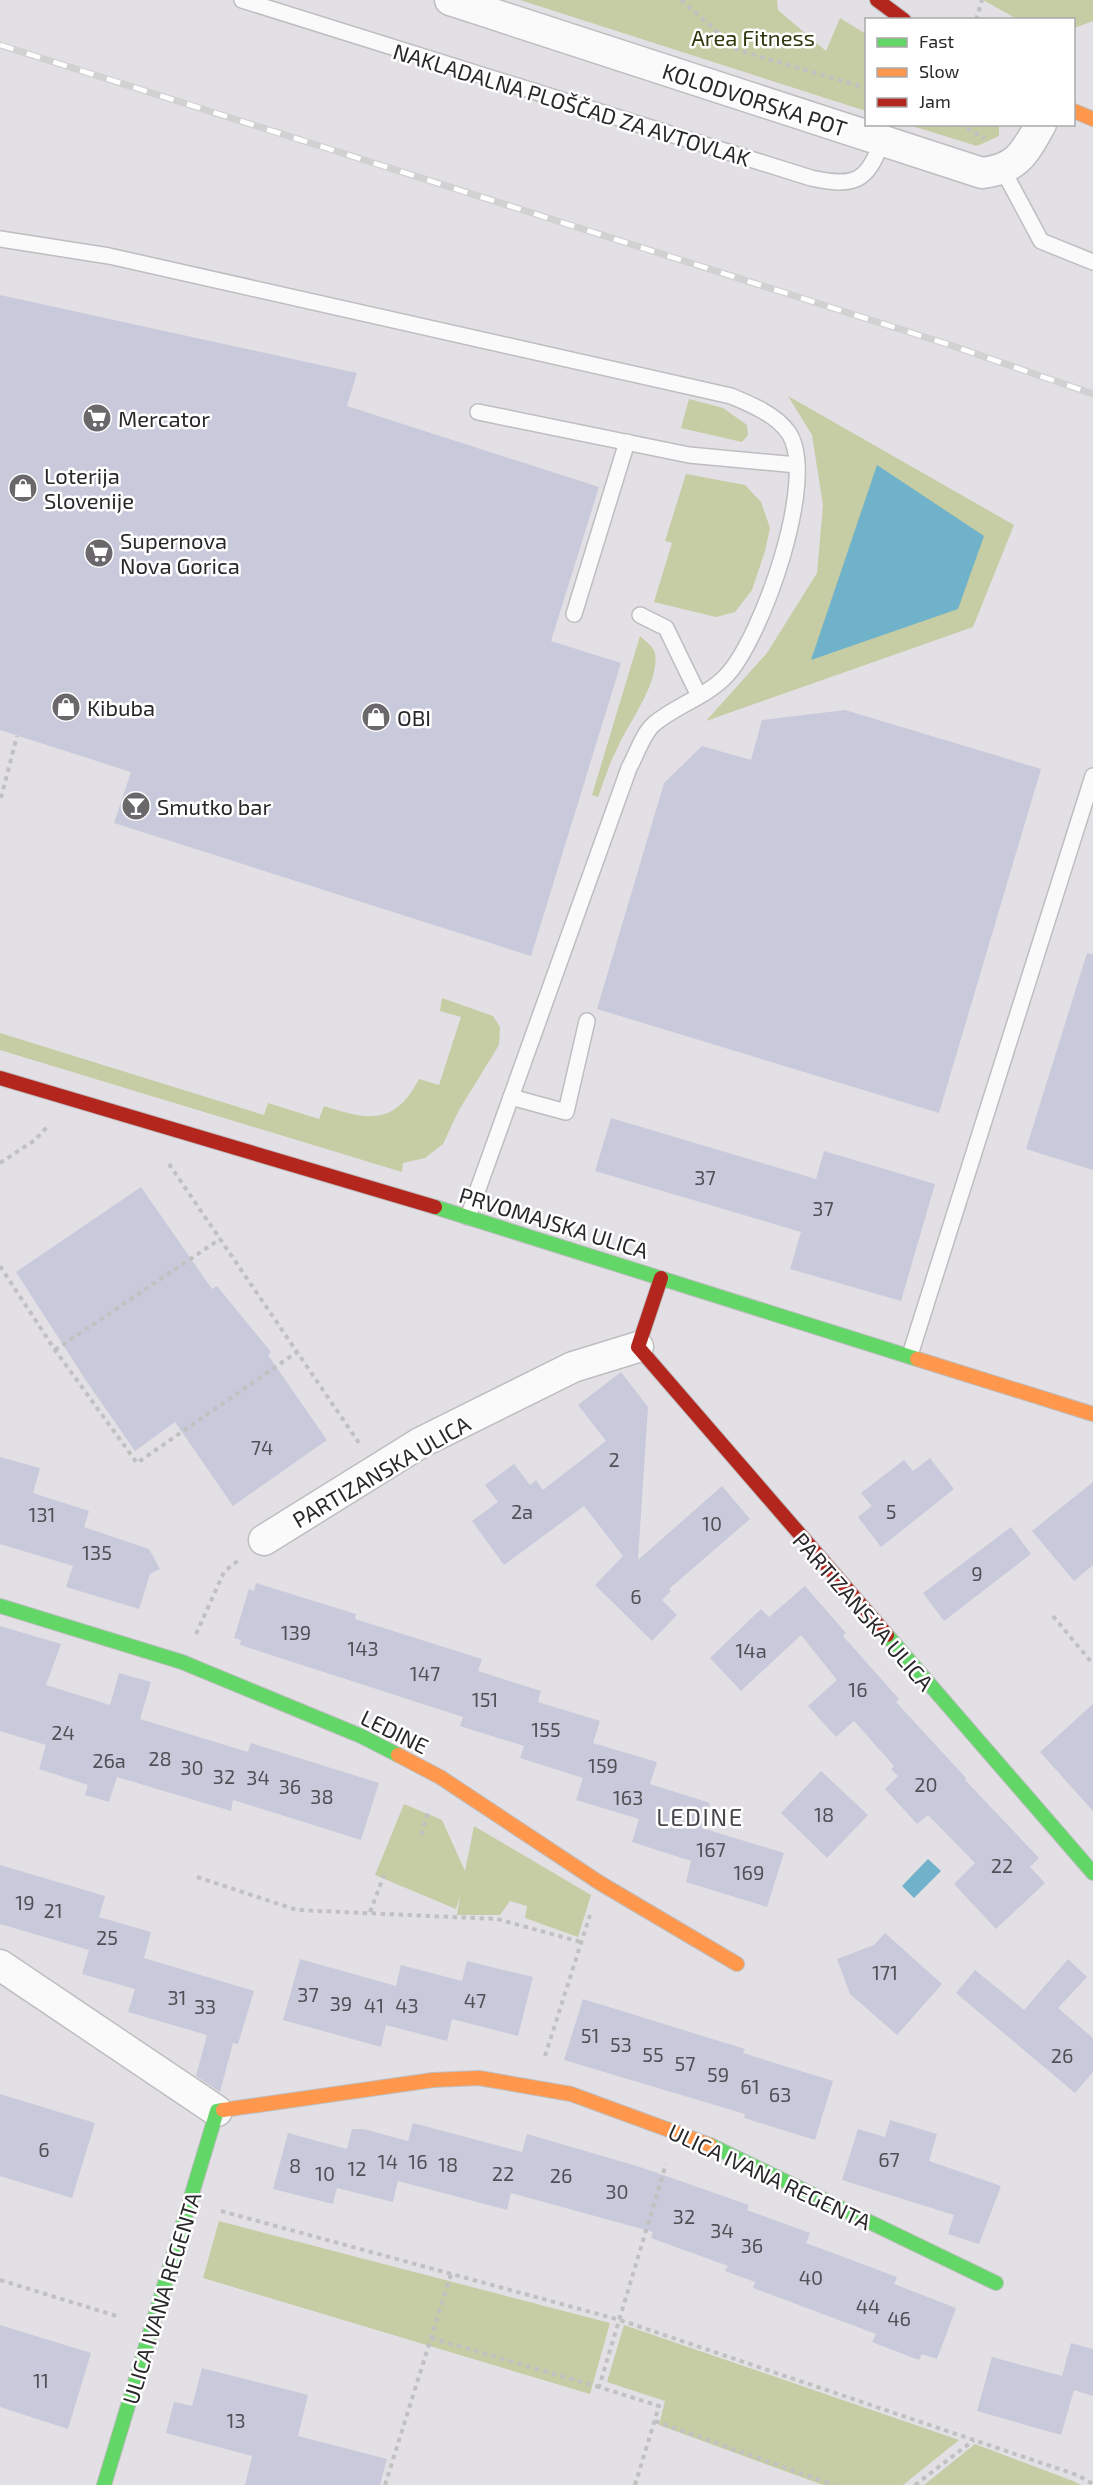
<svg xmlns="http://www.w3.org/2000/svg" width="1093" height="2485" viewBox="0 0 1093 2485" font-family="'Exo 2',sans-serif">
  <rect width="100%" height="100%" fill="#e2e0e4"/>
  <!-- green -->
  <g fill="#c6cca4">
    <path d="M 520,0 L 777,0 L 778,10 L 826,51 L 840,18 L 866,34 L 866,111 Z"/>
    <path d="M 983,0 L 1093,0 L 1093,21 L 1074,28 L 1074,20 L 1017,19 Z"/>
    <path d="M 909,125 L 999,125 L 999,136 L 977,146 Z"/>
    <path d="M 788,396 L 1014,525 L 973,627 L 706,721 L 767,653 L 817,573 L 823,505 L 812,435 Z"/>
    <path d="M 689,399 L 723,408 L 747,425 L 748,435 L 742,442 L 681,428 Z"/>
    <path d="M 686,474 L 745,485 L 761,502 L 770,528 L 765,551 L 752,590 L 735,612 L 716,617 L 654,602 L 672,543 L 665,541 Z"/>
    <path d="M 640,636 C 645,641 653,646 655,653 C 660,683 628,723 617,749 C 609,764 604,781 598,797 L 592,795 Z"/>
    <path d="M 442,998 L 493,1016 L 500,1027 L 499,1045 L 459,1110 L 443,1144 L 425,1158 L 403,1163 L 402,1172 L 0,1050 L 0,1033 L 264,1115 L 268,1103 L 319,1119 L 324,1106 C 369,1121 395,1125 419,1079 L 439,1085 L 461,1017 L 440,1011 Z"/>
    <path d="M 404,1804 L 442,1820 L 465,1871 L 474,1826 L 591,1895 L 578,1937 L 525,1918 L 527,1906 L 510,1901 L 500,1915 L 457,1915 L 460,1895 L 456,1909 L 375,1875 Z"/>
    <path d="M 219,2221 L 610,2323 L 590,2394 L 203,2278 Z"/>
    <path d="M 624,2325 L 959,2440 L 903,2485 L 823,2485 L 659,2425 L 665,2401 L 607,2382 Z"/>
    <path d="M 975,2444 L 1073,2481 L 1081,2485 L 924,2485 Z"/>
  </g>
  <!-- water -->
  <g fill="#70b2c9">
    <path d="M 877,465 L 984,536 L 958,609 L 811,660 Z"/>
    <path d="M 928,1859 L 941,1871 L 914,1898 L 902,1886 Z"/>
  </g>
  <!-- building -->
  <g fill="#c9c9dc">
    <path d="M 0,295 L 357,373 L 347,406 L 599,487 L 551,641 L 621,663 L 531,956 L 114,823 L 131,772 L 0,730 Z"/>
    <path d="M 845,710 L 1041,769 L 939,1113 L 597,1009 L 664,783 L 702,746 L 751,760 L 762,720 Z"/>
    <path d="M 1087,953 L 1093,954 L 1093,1170 L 1026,1149 Z"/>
    <path d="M 611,1118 L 816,1179 L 824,1151 L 935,1184 L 901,1301 L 790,1269 L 801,1232 L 595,1171 Z"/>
    <path d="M 141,1187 L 212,1289 L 217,1286 L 271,1352 L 268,1355 L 327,1440 L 233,1506 L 175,1422 L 135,1451 L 89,1385 L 16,1272 Z"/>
    <path d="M 621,1372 L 648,1407 L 638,1560 L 722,1486 L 750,1519 L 669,1589 L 671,1591 L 662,1600 L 677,1615 L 652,1641 L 595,1585 L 623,1556 L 584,1506 L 504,1565 L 472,1521 L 498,1502 L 485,1485 L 514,1464 L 530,1485 L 536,1480 L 543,1490 L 606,1441 L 578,1405 Z"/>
    <path d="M 0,1457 L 40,1468 L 33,1493 L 89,1511 L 84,1527 L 149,1549 L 160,1569 L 150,1574 L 139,1609 L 66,1587 L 73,1566 L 0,1544 Z"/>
    <path d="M 930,1458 L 954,1489 L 881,1547 L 858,1517 L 872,1506 L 861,1493 L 904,1460 L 913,1471 Z"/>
    <path d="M 1093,1482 L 1093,1565 L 1074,1581 L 1032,1531 Z"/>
    <path d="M 1011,1527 L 1031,1554 L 944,1621 L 923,1593 Z"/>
    <path d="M 256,1583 L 356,1614 L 355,1619 L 482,1659 L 478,1671 L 541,1691 L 538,1702 L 600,1721 L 593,1743 L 657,1762 L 650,1784 L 710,1803 L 702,1828 L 784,1853 L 767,1907 L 686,1882 L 691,1861 L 632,1842 L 639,1819 L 576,1800 L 583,1778 L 520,1758 L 524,1746 L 460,1726 L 463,1717 L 240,1645 L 241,1640 L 234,1638 L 249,1589 L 254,1591 Z"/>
    <path d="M 805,1586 L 846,1633 L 843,1636 L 899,1699 L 896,1702 L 966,1778 L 965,1780 L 1039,1858 L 1030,1867 L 1045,1883 L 996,1929 L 954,1884 L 975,1863 L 928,1815 L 917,1824 L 885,1789 L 898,1776 L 891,1769 L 894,1766 L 854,1721 L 836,1737 L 808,1706 L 837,1680 L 801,1635 L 741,1691 L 710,1658 L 761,1609 L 769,1617 Z"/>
    <path d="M 0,1626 L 61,1644 L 46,1685 L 110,1705 L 119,1673 L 151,1682 L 140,1719 L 248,1752 L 251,1743 L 379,1783 L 361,1840 L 233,1800 L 231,1811 L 117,1777 L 109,1802 L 85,1795 L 88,1785 L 39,1769 L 46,1745 L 0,1731 Z"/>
    <path d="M 1093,1704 L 1093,1811 L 1040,1752 Z"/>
    <path d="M 821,1771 L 868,1815 L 827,1858 L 781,1813 Z"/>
    <path d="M 0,1865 L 105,1896 L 99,1917 L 151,1932 L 144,1958 L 254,1991 L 238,2044 L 233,2043 L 220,2092 L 196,2076 L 207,2035 L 128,2012 L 135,1989 L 82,1974 L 89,1950 L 0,1924 Z"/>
    <path d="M 885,1933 L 942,1984 L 897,2035 L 850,1994 L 837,1959 L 874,1945 Z"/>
    <path d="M 300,1959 L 396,1986 L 401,1965 L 462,1981 L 467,1961 L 533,1977 L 518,2036 L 452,2019 L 447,2041 L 386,2025 L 381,2047 L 283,2020 Z"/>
    <path d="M 1068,1959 L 1087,1977 L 1058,2008 L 1093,2038 L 1093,2072 L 1075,2093 L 956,1993 L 975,1970 L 1024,2010 Z"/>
    <path d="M 583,1999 L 745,2049 L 743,2053 L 833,2081 L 815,2140 L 744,2118 L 745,2114 L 564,2060 Z"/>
    <path d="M 0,2094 L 95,2123 L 72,2198 L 0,2176 Z"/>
    <path d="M 890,2120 L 937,2134 L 929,2161 L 1001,2186 L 979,2244 L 948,2234 L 954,2215 L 842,2180 L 858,2129 L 885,2137 Z"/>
    <path d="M 413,2123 L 522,2152 L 527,2134 L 640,2167 L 749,2205 L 747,2210 L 810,2233 L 806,2243 L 897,2277 L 894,2284 L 956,2308 L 937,2359 L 922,2354 L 919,2360 L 872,2342 L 876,2334 L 753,2288 L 755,2282 L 725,2271 L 728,2266 L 651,2238 L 653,2232 L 511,2193 L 507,2210 L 398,2181 L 393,2202 L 337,2188 L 333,2204 L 273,2189 L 288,2133 L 347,2149 L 352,2129 L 363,2129 L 408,2141 Z"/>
    <path d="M 0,2325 L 91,2353 L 68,2429 L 0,2407 Z"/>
    <path d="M 1071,2343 L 1093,2349 L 1093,2396 L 1074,2390 L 1061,2435 L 977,2411 L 992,2357 L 1062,2376 Z"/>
    <path d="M 202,2368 L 308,2395 L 298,2436 L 387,2459 L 380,2485 L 245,2485 L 252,2456 L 166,2433 L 174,2402 L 192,2406 Z"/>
  </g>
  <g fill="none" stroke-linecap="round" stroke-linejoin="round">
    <!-- lane casing -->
    <g stroke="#bebdbf" stroke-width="18">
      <g id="lane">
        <path d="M 242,0 L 811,178 C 854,187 867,183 882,141"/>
        <path d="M 1003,170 L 1041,241 L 1093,262"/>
        <path d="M 0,239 L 109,256 L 731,396 C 750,404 775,414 788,432 C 820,476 761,640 726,676 C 706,697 675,706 654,724 C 643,733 636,756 629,768 L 468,1217"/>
        <path d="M 478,412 L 689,455 L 797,465"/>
        <path d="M 574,614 L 627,442"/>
        <path d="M 640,615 L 666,628 L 699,696"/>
        <path d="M 511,1097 L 566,1112 L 587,1021"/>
        <path d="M 910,1355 L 1093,776"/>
      </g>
    </g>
    <!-- street casing -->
    <g stroke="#bebdbf" stroke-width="33">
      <g id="street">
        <path d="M 450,0 L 982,173 C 1017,169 1024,154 1041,124"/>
        <path d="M 264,1540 L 420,1443 L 573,1367 L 638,1347"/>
        <path d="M 0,1965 L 217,2111"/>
      </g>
    </g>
    <!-- fast casing -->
    <g stroke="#bebdbf" stroke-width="16">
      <g id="fast">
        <path d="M 435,1207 L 917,1359"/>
        <path d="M 0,1606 L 182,1662 L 361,1736 L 398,1755"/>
        <path d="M 887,1635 L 1093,1873"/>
        <path d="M 710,2145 L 996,2283"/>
        <path d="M 104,2485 L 217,2111 L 223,2110"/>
      </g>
    </g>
    <!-- slow casing -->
    <g stroke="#bebdbf" stroke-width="16">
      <g id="slow">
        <path d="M 1074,111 L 1093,119"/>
        <path d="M 917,1359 L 1093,1414"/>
        <path d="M 398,1755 L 440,1777 L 600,1883 L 737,1964"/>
        <path d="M 223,2110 L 433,2080 L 479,2078 L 571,2094 L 710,2145"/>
      </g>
    </g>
    <!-- jam casing -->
    <g stroke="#bebdbf" stroke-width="16">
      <g id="jam">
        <path d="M 877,0 L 904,20"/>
        <path d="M 0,1078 L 435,1207"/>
        <path d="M 661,1278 L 638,1347 L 887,1635"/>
      </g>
    </g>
    <!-- path -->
    <g stroke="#c1c1c1" stroke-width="4" stroke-dasharray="4.5 4.5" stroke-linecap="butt">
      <path d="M 681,0 L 738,50 L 866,88"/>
      <path d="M 976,20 L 982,0"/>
      <path d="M 959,124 L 985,138"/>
      <path d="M 1,798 L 17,736"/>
      <path d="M 0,1163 L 35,1140 L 47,1127"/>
      <path d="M 169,1164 L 359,1443"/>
      <path d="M 0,1266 L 55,1350 L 137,1463 L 297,1352"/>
      <path d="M 55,1350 L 220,1239"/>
      <path d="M 1053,1616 L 1093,1664"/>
      <path d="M 196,1634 L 224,1572 L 240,1559"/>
      <path d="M 421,1835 L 429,1809"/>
      <path d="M 197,1877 L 297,1910 L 497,1919 L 581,1942"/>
      <path d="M 370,1912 L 384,1875"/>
      <path d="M 545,2056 L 590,1915"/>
      <path d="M 221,2211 L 620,2320 L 1077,2475 L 1093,2484"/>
      <path d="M 0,2280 L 120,2317"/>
      <path d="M 431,2338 L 599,2387"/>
      <path d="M 655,2421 L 834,2485"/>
      <path d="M 385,2485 L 451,2274"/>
      <path d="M 635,2485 L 659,2406 L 599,2387 L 666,2164"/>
      <path d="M 915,2485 L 974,2440"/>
    </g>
    <!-- lane -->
    <use href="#lane" stroke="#fbfafb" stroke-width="15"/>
    <!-- street -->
    <use href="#street" stroke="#fbfafb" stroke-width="30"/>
    <!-- fast -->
    <use href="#fast" stroke="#63d668" stroke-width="14"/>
    <!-- slow -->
    <use href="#slow" stroke="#ff974d" stroke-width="14"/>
    <!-- jam -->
    <use href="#jam" stroke="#b3261e" stroke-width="14"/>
    <!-- rail casing -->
    <g stroke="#d1d1d1" stroke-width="7">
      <path id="rail" d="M 0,45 L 947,344 L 1093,394"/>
    </g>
    <!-- rail -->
    <use href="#rail" stroke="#fff" stroke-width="4.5" stroke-dasharray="14" stroke-linecap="butt"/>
  </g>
  <!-- icons -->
  <defs>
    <g id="supermarket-disc" transform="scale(1.5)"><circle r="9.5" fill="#6a686b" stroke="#fff"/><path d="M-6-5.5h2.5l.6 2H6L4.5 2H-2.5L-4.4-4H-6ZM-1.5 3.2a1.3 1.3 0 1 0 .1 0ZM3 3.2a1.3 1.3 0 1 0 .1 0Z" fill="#fff"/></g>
    <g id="shop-disc" transform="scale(1.5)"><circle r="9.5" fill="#6a686b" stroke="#fff"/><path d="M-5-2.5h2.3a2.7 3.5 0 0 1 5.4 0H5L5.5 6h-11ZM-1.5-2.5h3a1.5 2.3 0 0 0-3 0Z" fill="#fff"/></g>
    <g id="bar-disc" transform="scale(1.5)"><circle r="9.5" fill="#6a686b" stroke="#fff"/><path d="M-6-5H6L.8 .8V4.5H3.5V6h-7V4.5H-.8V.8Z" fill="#fff"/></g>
  </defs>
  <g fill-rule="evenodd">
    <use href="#supermarket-disc" x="97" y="418"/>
    <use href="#shop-disc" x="23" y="488"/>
    <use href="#supermarket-disc" x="99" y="553"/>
    <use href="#shop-disc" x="66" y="707"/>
    <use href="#shop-disc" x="376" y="717"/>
    <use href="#bar-disc" x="136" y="806"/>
  </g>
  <g text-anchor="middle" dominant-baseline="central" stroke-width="5" stroke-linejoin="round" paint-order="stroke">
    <!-- number labels -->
    <g font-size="20" fill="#515056">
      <text x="705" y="1177">37</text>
      <text x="823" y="1208">37</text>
      <text x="262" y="1447">74</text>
      <text x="614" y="1459">2</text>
      <text x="522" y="1511">2a</text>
      <text x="891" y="1511">5</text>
      <text x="42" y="1514">131</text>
      <text x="712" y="1523">10</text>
      <text x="97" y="1552">135</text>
      <text x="977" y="1573">9</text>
      <text x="636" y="1596">6</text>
      <text x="296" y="1632">139</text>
      <text x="363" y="1648">143</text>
      <text x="751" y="1650">14a</text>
      <text x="425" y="1673">147</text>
      <text x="858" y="1689">16</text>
      <text x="485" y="1699">151</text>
      <text x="546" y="1729">155</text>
      <text x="63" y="1732">24</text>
      <text x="160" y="1758">28</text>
      <text x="109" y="1760">26a</text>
      <text x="603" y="1765">159</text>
      <text x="192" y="1767">30</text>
      <text x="224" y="1776">32</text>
      <text x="258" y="1777">34</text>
      <text x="926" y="1784">20</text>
      <text x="290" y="1786">36</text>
      <text x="322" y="1796">38</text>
      <text x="628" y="1797">163</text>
      <text x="824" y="1814">18</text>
      <text x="711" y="1849">167</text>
      <text x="1002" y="1865">22</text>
      <text x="749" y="1872">169</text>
      <text x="25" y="1902">19</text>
      <text x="53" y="1910">21</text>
      <text x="107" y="1937">25</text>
      <text x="885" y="1972">171</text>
      <text x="308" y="1994">37</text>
      <text x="177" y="1997">31</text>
      <text x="475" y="2000">47</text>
      <text x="341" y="2003">39</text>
      <text x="374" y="2005">41</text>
      <text x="407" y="2005">43</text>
      <text x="205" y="2006">33</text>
      <text x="590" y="2035">51</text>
      <text x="621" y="2044">53</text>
      <text x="653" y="2054">55</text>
      <text x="1062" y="2055">26</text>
      <text x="685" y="2063">57</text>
      <text x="718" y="2074">59</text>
      <text x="750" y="2086">61</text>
      <text x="780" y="2094">63</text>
      <text x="44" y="2149">6</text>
      <text x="889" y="2159">67</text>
      <text x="388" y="2161">14</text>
      <text x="418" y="2161">16</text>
      <text x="448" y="2164">18</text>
      <text x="295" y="2165">8</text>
      <text x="357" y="2168">12</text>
      <text x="325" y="2173">10</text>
      <text x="503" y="2173">22</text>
      <text x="561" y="2175">26</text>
      <text x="617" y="2191">30</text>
      <text x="684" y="2216">32</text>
      <text x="722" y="2230">34</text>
      <text x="752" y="2245">36</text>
      <text x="811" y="2277">40</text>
      <text x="868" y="2306">44</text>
      <text x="899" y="2318">46</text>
      <text x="41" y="2380">11</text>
      <text x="236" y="2420">13</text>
    </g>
    <!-- park labels -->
    <g font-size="22" fill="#31360d" stroke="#fff">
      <text x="753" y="37">Area Fitness</text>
    </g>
    <!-- street labels -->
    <g font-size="22" fill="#29272a" stroke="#fff">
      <text transform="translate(755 99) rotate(18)">KOLODVORSKA POT</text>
      <text transform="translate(572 104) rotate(17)">NAKLADALNA PLOŠČAD ZA AVTOVLAK</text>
      <text transform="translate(554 1222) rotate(17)">PRVOMAJSKA ULICA</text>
      <text transform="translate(381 1471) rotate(-30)">PARTIZANSKA ULICA</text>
      <text transform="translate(864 1611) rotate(49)">PARTIZANSKA ULICA</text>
      <text transform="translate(395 1731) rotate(26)">LEDINE</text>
      <text transform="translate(770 2176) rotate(25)">ULICA IVANA REGENTA</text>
      <text transform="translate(161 2298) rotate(-73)">ULICA IVANA REGENTA</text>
    </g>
    <!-- poi labels -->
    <g font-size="22" fill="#29272a" stroke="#fff" text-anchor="start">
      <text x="118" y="418">Mercator</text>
      <text x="44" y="475">Loterija<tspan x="44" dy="25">Slovenije</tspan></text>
      <text x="120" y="540">Supernova<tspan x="120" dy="25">Nova Gorica</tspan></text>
      <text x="87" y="707">Kibuba</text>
      <text x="397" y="717">OBI</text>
      <text x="157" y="806">Smutko bar</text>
    </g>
    <!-- neighbourhood labels -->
    <g font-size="24" letter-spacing="1.5" fill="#49464b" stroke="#fff">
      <text x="700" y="1816">LEDINE</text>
    </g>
  </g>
  <!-- legend -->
  <rect x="865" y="18" width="210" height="108" fill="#ffffff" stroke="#a9a9aa" stroke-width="1.5"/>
  <rect x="877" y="38" width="30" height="9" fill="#63d668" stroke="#a9a9aa" stroke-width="1.5"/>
  <text x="919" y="48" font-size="18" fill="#29272a">Fast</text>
  <rect x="877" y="68" width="30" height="9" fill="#ff974d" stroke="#a9a9aa" stroke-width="1.5"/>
  <text x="919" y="78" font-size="18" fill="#29272a">Slow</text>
  <rect x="877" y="98" width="30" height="9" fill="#b3261e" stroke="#a9a9aa" stroke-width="1.5"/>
  <text x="919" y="108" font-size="18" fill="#29272a">Jam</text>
</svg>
